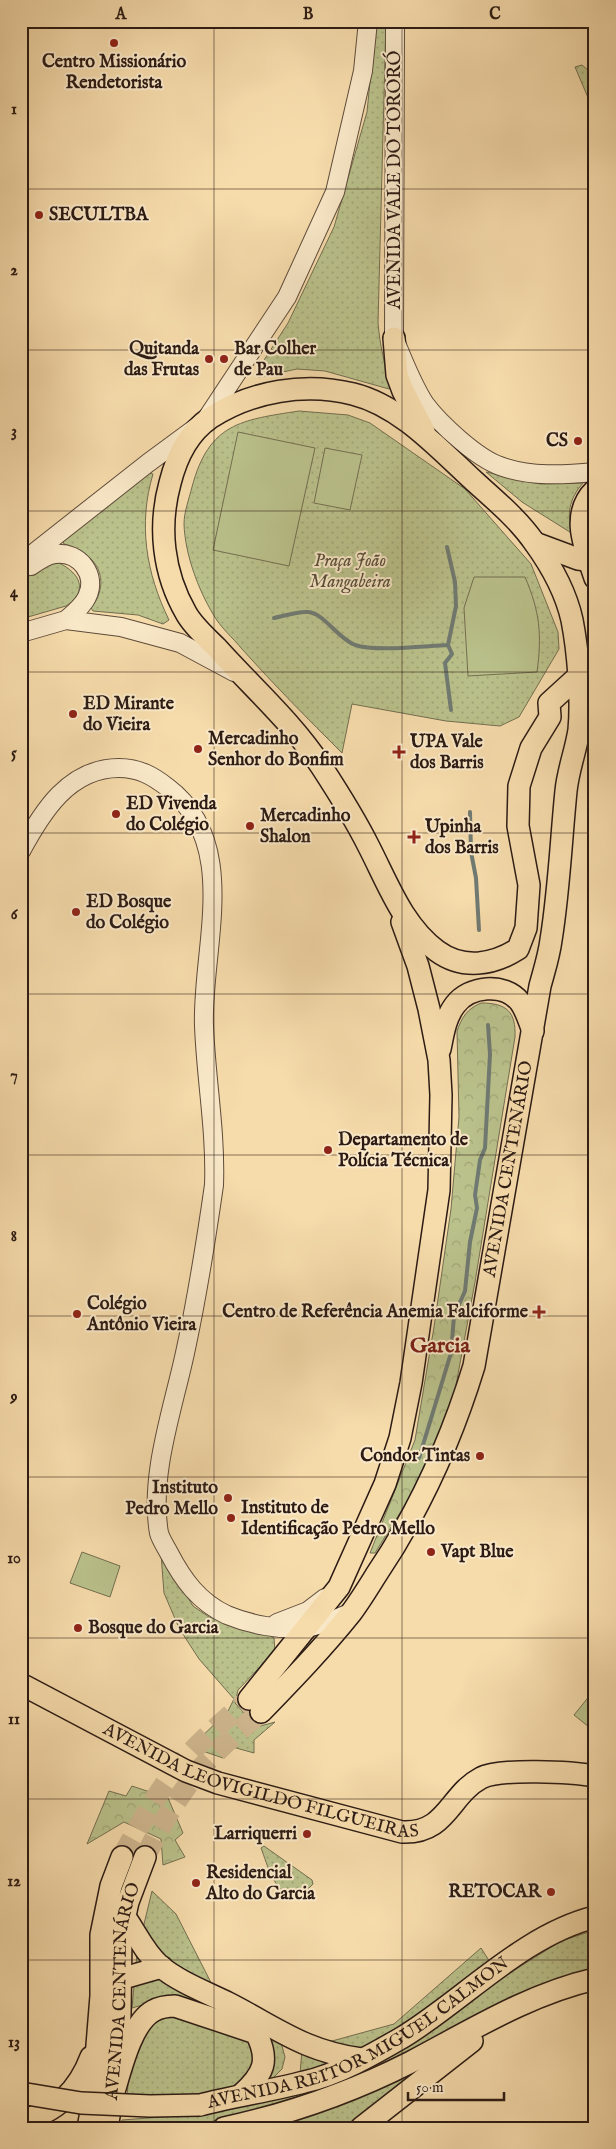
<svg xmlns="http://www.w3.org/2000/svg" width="616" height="2149" viewBox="0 0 616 2149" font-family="'IM FELL English',serif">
  <defs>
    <pattern id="grass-dots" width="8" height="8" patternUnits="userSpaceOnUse" patternTransform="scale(1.25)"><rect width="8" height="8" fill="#bac18b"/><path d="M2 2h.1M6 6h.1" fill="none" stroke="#a0a577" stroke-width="1.8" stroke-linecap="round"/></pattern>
    <pattern id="forest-crowns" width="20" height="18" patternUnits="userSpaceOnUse" patternTransform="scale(1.25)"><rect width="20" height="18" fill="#bac18b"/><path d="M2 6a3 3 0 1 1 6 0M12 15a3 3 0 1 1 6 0" fill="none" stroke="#a0a577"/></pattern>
  </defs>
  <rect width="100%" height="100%" fill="#f6dbab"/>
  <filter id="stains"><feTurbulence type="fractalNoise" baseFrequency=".004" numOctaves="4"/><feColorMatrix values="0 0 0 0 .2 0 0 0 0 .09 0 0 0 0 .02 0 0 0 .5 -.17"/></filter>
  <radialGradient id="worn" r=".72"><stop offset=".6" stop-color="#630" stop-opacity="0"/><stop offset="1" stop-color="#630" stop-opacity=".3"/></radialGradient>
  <!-- grass -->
  <g fill="url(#grass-dots)" stroke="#736e50">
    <path d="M 376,21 L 386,21 L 378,323 C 380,345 384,365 392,386 L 389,389 L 325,371 L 297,369 L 259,377 L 255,374 L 288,323 L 334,227 L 367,112 Z"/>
    <path d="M 582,65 L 595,76 L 595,114 L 575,67 Z"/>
    <path d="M 299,411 L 348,415 L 370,423 L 465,489 L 531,564 L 558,632 L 559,649 L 519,717 L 500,726 L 446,721 L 352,704 L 342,753 C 308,719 274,685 242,649 C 233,638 220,627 213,614 C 198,589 185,554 184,524 C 184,512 189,499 192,487 C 209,423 241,420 299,411 Z"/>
    <path d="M 486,472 L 540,484 L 583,483 C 569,499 566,515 573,534 L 522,502 Z"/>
    <path d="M 149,473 L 153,474 C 138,524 146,573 169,620 L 163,624 L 138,615 L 93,611 L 91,608 C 113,580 96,552 64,544 L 62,540 Z"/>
    <path d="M 59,563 C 80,573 89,591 66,606 L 21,619 L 21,581 L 49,564 Z"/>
    <path d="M 161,1554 L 193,1606 L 209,1617 L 264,1632 L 274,1638 L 275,1651 L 238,1690 L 235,1703 L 257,1727 L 275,1722 L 254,1740 L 254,1753 L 229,1746 L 223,1758 L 191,1747 L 228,1711 L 234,1699 L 199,1659 L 179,1628 L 164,1593 Z"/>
    <path d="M 264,1846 L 312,1880 L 313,1884 C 309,1889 305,1890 299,1893 C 276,1902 267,1863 261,1848 Z"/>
    <path d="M 152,1891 L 176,1914 L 225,2010 L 153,2002 L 132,2008 L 137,1953 Z"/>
    <path d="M 595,1930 L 595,1972 L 298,2102 L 205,2123 L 165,2128 L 120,2128 L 122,2120 L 201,2114 L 296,2094 L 489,1986 L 561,1941 Z"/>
    <path d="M 481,1948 L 490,1962 L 379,2041 L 300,2074 L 303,2037 L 332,2041 L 394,2024 Z"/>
    <path d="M 175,2014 L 280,2039 L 285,2057 L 282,2069 L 271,2080 L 202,2097 L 127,2097 L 129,2070 L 136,2044 L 157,2019 Z"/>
    <path d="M 408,2074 L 410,2078 L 347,2128 L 268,2128 L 328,2109 Z"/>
  </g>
  <!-- forest -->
  <g fill="url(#forest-crowns)" stroke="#736e50">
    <path d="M 481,1003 C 507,1003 516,1012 515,1037 L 475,1282 L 454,1396 L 434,1445 L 410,1497 L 375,1553 L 370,1553 L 415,1440 L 434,1327 L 451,1209 L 459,1117 L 457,1031 C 462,1017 467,1009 481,1003 Z"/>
    <path d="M 132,1786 L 168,1798 L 183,1833 L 175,1840 L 185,1857 L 163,1865 L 161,1839 L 124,1822 L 87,1844 L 109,1791 L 126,1796 Z"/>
  </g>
  <!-- garden -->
  <g fill="#bac18b" stroke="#736e50">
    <path d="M 238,432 L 315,448 L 289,566 L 213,550 Z"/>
    <path d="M 325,448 L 362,455 L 350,510 L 314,503 Z"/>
    <path d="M 474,577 L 525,577 C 540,612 542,635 537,672 L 468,676 L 464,608 Z"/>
    <path d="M 82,1552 L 120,1566 L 110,1597 L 70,1583 Z"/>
    <path d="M 595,1689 L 595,1730 L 594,1731 L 574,1715 Z"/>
  </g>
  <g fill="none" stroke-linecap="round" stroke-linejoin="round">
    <!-- stream -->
    <g stroke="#707a72" stroke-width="4">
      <path d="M 274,618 C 284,616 298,611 308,612 C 324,613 337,638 355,645 C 376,652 424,646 448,645 L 456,606 L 455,582 L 447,547"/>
      <path d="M 448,645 L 452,654 L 445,663 L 451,710"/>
      <path d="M 470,812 L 471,852 L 476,878 L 479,930"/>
      <path d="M 419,1458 L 451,1353 L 454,1316 L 465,1291 L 470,1242 L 477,1208 L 475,1195 L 480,1160 L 485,1148 L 490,1054 L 488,1025"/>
    </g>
    <!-- major-tunnel -->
    <g stroke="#ceb58d" stroke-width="21" stroke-dasharray="21 11" stroke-linecap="butt">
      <path d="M 122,1857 C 136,1832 149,1807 165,1784 C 188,1751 219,1725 249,1699"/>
      <path d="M 145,1857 C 161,1825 179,1794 202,1767 C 220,1747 241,1729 261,1712"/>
    </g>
    <!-- minor casing -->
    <g stroke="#5e4b3a" stroke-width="20">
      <g id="minor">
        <path d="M 395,21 L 394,338 C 403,360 412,384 425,404 C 440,424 477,458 500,466 C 530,477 564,475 595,472"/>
        <path d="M 21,563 L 148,463 L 205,421 L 287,297 L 335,192 L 363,71 L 368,21"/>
        <path d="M 31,566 C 38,561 46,555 55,554 C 79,551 98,575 87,597 C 83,606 73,614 66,620"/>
        <path d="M 21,633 L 66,620 L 121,627 L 180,643 L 234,672"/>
        <path d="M 21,851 C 42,812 69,768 119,768 C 139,768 153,776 167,787 C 242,843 201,949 204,1026 C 206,1079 216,1132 214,1185 C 206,1241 197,1298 185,1353 C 173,1409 149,1476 159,1533 C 161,1540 166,1547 169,1553 C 183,1580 199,1602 227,1615 C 251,1625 280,1630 305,1628 C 321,1626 337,1618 352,1612"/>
        <path d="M 277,1623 L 308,1611 L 325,1598"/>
      </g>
    </g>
    <!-- major casing -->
    <g stroke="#2c1b14" stroke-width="24">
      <g id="major">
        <path d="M 394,338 L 397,375 L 403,391 L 424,431"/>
        <path d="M 595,490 C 569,515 586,550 595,578"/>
        <path d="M 535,543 L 578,559 L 595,561"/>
        <path d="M 440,1049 C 443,1035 445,1018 455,1005 C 469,986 504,982 520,1002 C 526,1010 529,1021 533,1031"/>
        <path id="s1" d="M 21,1684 L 186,1771 L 218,1783 L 402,1832 C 447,1834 449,1795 481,1778 C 500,1768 573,1772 595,1776"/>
        <path d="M 249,1699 L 339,1587 L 385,1484 L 400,1438 L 411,1383 L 439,1190 L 441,1095 L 439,1060 L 429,1009 L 418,966 L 402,922"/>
        <path id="s2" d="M 261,1712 C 292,1680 323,1648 351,1613 C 360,1601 368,1588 376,1575 C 420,1510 451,1441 474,1366 L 540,986 C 544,971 549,956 551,940 C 559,891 561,841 566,791 C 568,770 576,750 579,730 C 582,698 578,651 572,620 C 566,593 550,564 534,542 C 518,519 495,500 474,481 C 439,449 401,406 353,394 C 305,382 252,391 210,418 C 188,433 176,459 170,483 C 158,527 163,573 186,613 C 193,626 206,637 217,648 C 252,687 292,722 321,766 C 338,792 355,819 369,847 C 388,884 403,926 437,951 C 463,970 493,965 518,949 L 526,928 L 529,885 L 518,826 L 519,786 L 531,748 L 550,717 L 549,703 L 595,661"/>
        <path d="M 125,1917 C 137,1934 144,1952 160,1966 C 179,1982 206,1992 228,2003 C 277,2028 304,2051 361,2059"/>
        <path d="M 111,1987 L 120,1979 L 162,1967"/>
        <path d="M 112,2098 C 120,2074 130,2024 153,2011 C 160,2007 168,2006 175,2006 L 256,2033 C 270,2060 264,2074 242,2094"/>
        <path id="s3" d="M 200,2105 C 235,2096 269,2091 304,2082 C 337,2075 374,2054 403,2037 C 465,1999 523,1935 595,1917"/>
        <path d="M 21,2120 C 56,2114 79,2089 91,2057"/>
        <path d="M 88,2128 L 92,2107 L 101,1996 L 101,1935 L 111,1886 L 122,1857"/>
        <path id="s4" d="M 107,2128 L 112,2098 L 120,2015 L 121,1934 L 128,1902 L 145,1857"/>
        <path d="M 224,2128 C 289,2114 352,2092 411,2062 C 470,2031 529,1994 595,1979"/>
        <path d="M 361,2128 L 472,2041"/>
      </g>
    </g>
    <!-- minor -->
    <use href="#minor" stroke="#f9e8c8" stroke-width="18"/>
    <!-- major -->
    <use href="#major" stroke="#f6dbab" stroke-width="21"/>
    <!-- major-bridge casing -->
    <g stroke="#2c1b14" stroke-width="24" stroke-linecap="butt">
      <path id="major-bridge" d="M 21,2093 L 81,2103 L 150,2106 L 200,2105"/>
    </g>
    <!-- major-bridge -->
    <use href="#major-bridge" stroke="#f6dbab" stroke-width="21"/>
  </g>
  <!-- grid -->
  <path fill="none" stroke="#2c1b14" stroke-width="1" stroke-opacity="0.55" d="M 214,21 L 214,2128M 402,21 L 402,2128M 21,189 L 595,189M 21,350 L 595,350M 21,511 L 595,511M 21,672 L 595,672M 21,833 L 595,833M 21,994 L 595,994M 21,1155 L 595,1155M 21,1316 L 595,1316M 21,1477 L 595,1477M 21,1638 L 595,1638M 21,1799 L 595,1799M 21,1960 L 595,1960"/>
  <!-- markers -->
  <g fill="#8f2418" stroke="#f9e8c8" stroke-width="2">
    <circle cx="114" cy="43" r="5"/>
    <circle cx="39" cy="215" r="5"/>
    <circle cx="209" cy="359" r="5"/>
    <circle cx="224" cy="359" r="5"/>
    <circle cx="578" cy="441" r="5"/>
    <circle cx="73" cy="714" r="5"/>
    <circle cx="198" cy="749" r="5"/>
    <path d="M396.5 744.5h5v5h5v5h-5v5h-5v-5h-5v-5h5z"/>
    <circle cx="116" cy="814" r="5"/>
    <circle cx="250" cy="826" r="5"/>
    <path d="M411.5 829.5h5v5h5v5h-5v5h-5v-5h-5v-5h5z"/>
    <circle cx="76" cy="912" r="5"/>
    <circle cx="328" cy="1150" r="5"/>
    <path d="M536.5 1304.5h5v5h5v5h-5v5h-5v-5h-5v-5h5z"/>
    <circle cx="77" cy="1314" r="5"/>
    <circle cx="480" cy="1456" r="5"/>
    <circle cx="228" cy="1498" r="5"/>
    <circle cx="231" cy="1518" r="5"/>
    <circle cx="431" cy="1552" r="5"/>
    <circle cx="78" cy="1628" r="5"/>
    <circle cx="307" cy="1834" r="5"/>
    <circle cx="196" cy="1883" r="5"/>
    <circle cx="551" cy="1892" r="5"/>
  </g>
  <g text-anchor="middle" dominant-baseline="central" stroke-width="4" stroke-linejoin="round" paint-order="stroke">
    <!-- poi labels -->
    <g font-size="18" font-weight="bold" fill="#2c1b14" stroke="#f9e8c8" text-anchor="start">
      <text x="114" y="62" text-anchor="middle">Centro Missionário<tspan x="114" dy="21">Rendetorista</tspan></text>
      <text x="49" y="215">SECULTBA</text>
      <text x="199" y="349" text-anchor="end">Quitanda<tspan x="199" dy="21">das Frutas</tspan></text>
      <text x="234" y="349">Bar Colher<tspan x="234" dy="21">de Pau</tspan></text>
      <text x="568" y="441" text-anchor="end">CS</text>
      <text x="83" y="704">ED Mirante<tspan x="83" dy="21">do Vieira</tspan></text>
      <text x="208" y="739">Mercadinho<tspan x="208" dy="21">Senhor do Bonfim</tspan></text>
      <text x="410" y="742">UPA Vale<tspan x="410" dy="21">dos Barris</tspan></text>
      <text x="126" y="804">ED Vivenda<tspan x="126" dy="21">do Colégio</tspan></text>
      <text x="260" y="816">Mercadinho<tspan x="260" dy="21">Shalon</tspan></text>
      <text x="425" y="827">Upinha<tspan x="425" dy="21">dos Barris</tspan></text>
      <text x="86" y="902">ED Bosque<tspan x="86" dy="21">do Colégio</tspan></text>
      <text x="338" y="1140">Departamento de<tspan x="338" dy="21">Polícia Técnica</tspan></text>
      <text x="87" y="1304">Colégio<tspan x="87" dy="21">Antônio Vieira</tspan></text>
      <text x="528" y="1312" text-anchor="end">Centro de Referência Anemia Falciforme</text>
      <text x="470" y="1456" text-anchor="end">Condor Tintas</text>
      <text x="218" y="1488" text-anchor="end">Instituto<tspan x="218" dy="21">Pedro Mello</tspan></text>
      <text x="241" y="1508">Instituto de<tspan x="241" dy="21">Identificação Pedro Mello</tspan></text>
      <text x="441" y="1552">Vapt Blue</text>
      <text x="88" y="1628">Bosque do Garcia</text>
      <text x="297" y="1834" text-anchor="end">Larriquerri</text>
      <text x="206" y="1873">Residencial<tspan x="206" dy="21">Alto do Garcia</tspan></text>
      <text x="541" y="1892" text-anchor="end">RETOCAR</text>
    </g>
    <!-- street labels -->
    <g font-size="18" fill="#2c1b14" stroke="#f9e8c8">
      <text transform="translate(395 180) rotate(-90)">AVENIDA VALE DO TORORÓ</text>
      <text stroke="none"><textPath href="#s2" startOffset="611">AVENIDA CENTENÁRIO</textPath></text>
      <text stroke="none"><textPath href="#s1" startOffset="261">AVENIDA LEOVIGILDO FILGUEIRAS</textPath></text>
      <text stroke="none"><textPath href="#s4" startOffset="138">AVENIDA CENTENÁRIO</textPath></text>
      <text stroke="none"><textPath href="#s3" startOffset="176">AVENIDA REITOR MIGUEL CALMON</textPath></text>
    </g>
    <!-- park labels -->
    <g font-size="18" font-style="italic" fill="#574d38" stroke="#f9e8c8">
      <text x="350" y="561">Praça João<tspan x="350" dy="21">Mangabeira</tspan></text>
    </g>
    <!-- district labels -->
    <g font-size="22" font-weight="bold" fill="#7a1f14" stroke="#f9e8c8">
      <text x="440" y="1346">Garcia</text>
    </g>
  </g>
  <!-- margin -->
  <rect width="616" height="2149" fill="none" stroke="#f6dbab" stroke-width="55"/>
  <!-- scale -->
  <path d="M408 2092v8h96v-8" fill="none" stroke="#2c1b14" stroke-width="2.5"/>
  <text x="416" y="2092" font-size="15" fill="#2c1b14" stroke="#f9e8c8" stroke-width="4" paint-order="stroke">50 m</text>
  <rect x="28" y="28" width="560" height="2094" fill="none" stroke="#2c1b14" stroke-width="2"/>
  <g font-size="16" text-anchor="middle" font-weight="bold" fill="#2c1b14">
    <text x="121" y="19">A</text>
    <text x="308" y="19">B</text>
    <text x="495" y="19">C</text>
    <text x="14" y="114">1</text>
    <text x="14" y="275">2</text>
    <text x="14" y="436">3</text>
    <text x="14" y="597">4</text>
    <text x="14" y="758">5</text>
    <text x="14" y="919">6</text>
    <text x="14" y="1080">7</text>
    <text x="14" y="1241">8</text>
    <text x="14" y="1402">9</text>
    <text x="14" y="1563">10</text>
    <text x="14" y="1724">11</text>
    <text x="14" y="1886">12</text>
    <text x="14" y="2047">13</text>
  </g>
  <rect width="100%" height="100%" filter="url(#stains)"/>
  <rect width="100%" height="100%" fill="url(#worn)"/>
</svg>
